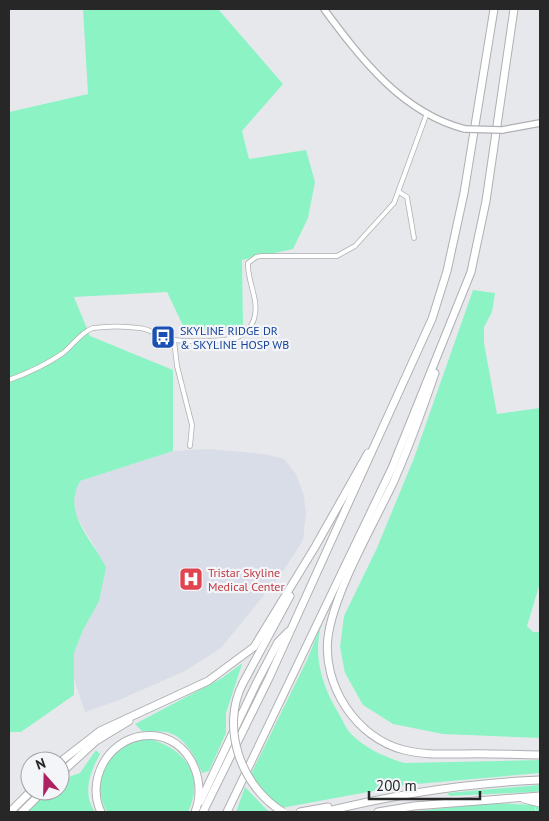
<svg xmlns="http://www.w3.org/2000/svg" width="549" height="821" viewBox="0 0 549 821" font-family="'PT Sans',sans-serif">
  <rect width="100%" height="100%" fill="#e7e8ec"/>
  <!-- built -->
  <path fill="#d9dde7" d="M 209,449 L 264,454 L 284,459 L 296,474 L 304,496 L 306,513 L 303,540 L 282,573 L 221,648 L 185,671 L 119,700 L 85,712 L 74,679 L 74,653 L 83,630 L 96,549 L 75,514 L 73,493 L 80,481 L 173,451 Z"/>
  <!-- green -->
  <g fill="#8cf4c4">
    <path d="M 83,9 L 218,9 L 283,84 L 242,131 L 249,159 L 306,150 L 315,182 L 308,218 L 293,249 L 242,260 L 243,327 L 186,332 L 167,292 L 74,297 L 90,336 L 173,370 L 173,451 L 80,481 C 62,513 91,538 106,567 L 99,601 L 83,630 L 74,653 L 74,695 L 21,732 L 9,732 L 9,112 L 88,94 Z"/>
    <path d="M 473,290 L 495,293 L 492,312 L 484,327 L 484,343 L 497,414 L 540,408 L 540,583 L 527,626 L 533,632 L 540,632 L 540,738 L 443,734 L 393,724 L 363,705 L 345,673 L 340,647 L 344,616 L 377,548 L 414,458 Z"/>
    <path d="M 322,623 C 312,655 322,686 339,714 C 343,720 346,729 351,734 C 365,748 386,758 405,763 L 540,760 L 540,773 L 406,785 L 281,808 L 268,799 L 250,776 L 307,660 Z"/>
    <path d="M 241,664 L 242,664 L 226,713 L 226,733 L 209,771 L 202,773 C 196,758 184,735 166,732 C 158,731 150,731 142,731 L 135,724 L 222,678 Z"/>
    <path d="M 149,739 C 185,748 205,776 188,812 L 107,812 C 87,777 112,742 149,739 Z"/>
    <path d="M 96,750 L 100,754 C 90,772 82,793 95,812 L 28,812 L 49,791 L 60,791 L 60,780 L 80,773 Z"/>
    <path d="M 540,785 L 540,791 L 533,792 L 450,796 L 447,793 Z"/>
    <path d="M 245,787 L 269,812 L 236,812 Z"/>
    <path d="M 492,803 L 535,805 L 540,806 L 540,812 L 537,812 L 535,806 L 535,812 L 407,812 Z"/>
  </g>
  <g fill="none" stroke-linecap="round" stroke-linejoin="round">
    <!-- minor casing -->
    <g stroke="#afb0b3" stroke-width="5.5">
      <g id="minor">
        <path d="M 399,192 L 407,197 L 414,238"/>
        <path d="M 174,340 L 177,366 L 192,425 L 190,446"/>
        <path d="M 9,380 C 28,373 46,365 63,353 C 73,345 81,332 93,328 C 108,326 125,326 139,328 C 152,329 163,339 175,340 C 188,342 229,342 240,336 C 246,333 252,326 254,319 C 260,300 247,282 248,263 L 256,257 L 261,256 L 337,256 L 355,246 L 394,203 L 427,113"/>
      </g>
    </g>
    <!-- secondary casing -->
    <g stroke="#afb0b3" stroke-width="8">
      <g id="secondary">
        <path d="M 324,9 C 361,59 402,113 465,129"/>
        <path d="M 502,130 L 540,123"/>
      </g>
    </g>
    <!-- motorway casing -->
    <g stroke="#afb0b3" stroke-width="9">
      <g id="motorway">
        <path d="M 435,373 C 422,411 409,447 393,483 C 373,525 334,592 328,637 C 322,685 356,738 404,750 C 424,755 444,754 464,754 C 490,753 515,755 540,755"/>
        <path d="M 243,683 L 290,596"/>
        <path d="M 60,762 L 100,731 L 208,681 L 254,647 L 315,547 L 368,453"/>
        <path d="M 60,774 L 96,741 L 129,721"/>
        <path d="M 524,799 L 540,803"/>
        <path d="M 200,802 L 257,682 L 278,642 L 288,632"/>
        <path d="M 10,812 L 31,791"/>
        <path d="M 22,812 L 43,791"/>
        <path d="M 101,812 C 86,781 107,741 142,736 C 185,730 209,777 195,812"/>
        <path d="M 203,812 L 269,678 L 432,319 L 447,271 L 464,193 L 494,9"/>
        <path d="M 227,812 L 392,468 L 471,272 L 486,201 L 514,9"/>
        <path d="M 300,812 L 328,807"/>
        <path d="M 324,812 C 396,794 467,783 540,780"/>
        <path d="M 378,812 L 414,806 L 540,796"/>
      </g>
    </g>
    <!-- minor -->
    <use href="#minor" stroke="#fff" stroke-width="4"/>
    <!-- secondary -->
    <use href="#secondary" stroke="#fff" stroke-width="5.5"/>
    <!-- motorway -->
    <use href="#motorway" stroke="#fff" stroke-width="7"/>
    <!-- secondary-bridge casing -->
    <g stroke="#afb0b3" stroke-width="8" stroke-linecap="butt">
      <path id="secondary-bridge" d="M 465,129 L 502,130"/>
    </g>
    <!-- motorway-bridge casing -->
    <g stroke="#afb0b3" stroke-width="9" stroke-linecap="butt">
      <path id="motorway-bridge" d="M 243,683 C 220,727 241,787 283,812"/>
    </g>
    <!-- secondary-bridge -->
    <use href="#secondary-bridge" stroke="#fff" stroke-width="5.5"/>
    <!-- motorway-bridge -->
    <use href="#motorway-bridge" stroke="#fff" stroke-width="7"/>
  </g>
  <!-- icons -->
  <defs>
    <g id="bus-square" transform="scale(1.25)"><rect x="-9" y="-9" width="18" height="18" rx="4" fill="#1a4fb4" stroke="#f4f5f9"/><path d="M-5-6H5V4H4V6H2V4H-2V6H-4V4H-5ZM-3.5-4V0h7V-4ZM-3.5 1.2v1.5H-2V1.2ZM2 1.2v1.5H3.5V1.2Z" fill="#fff"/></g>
    <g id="hospital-square" transform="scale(1.25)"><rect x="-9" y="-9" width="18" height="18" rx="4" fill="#e0444e" stroke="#f4f5f9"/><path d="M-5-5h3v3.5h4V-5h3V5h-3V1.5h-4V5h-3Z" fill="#fff"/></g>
  </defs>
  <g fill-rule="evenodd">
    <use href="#bus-square" x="163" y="337"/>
    <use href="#hospital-square" x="191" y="579"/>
  </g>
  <g text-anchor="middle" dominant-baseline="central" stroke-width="4.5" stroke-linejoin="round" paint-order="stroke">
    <!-- transit labels -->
    <g font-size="12" fill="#164399" stroke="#f4f5f9" text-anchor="start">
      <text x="180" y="330">SKYLINE RIDGE DR<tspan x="180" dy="14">&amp; SKYLINE HOSP WB</tspan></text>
    </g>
    <!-- health labels -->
    <g font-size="12" fill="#be3a42" stroke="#f4f5f9" text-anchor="start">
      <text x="208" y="572">Tristar Skyline<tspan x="208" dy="14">Medical Center</tspan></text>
    </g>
  </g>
  <!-- border -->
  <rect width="549" height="821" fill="none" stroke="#272728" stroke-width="20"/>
  <!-- north arrow -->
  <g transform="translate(45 776) rotate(340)"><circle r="24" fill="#f4f5f9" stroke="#a2a3a5"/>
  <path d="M0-4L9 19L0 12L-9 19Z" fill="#ad2362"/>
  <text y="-8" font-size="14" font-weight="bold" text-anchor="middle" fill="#272728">N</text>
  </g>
  <!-- scale -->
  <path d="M369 791v8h111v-8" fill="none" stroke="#272728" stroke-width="2.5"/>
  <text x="376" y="791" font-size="15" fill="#272728" stroke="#f4f5f9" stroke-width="4" paint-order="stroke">200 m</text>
</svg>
